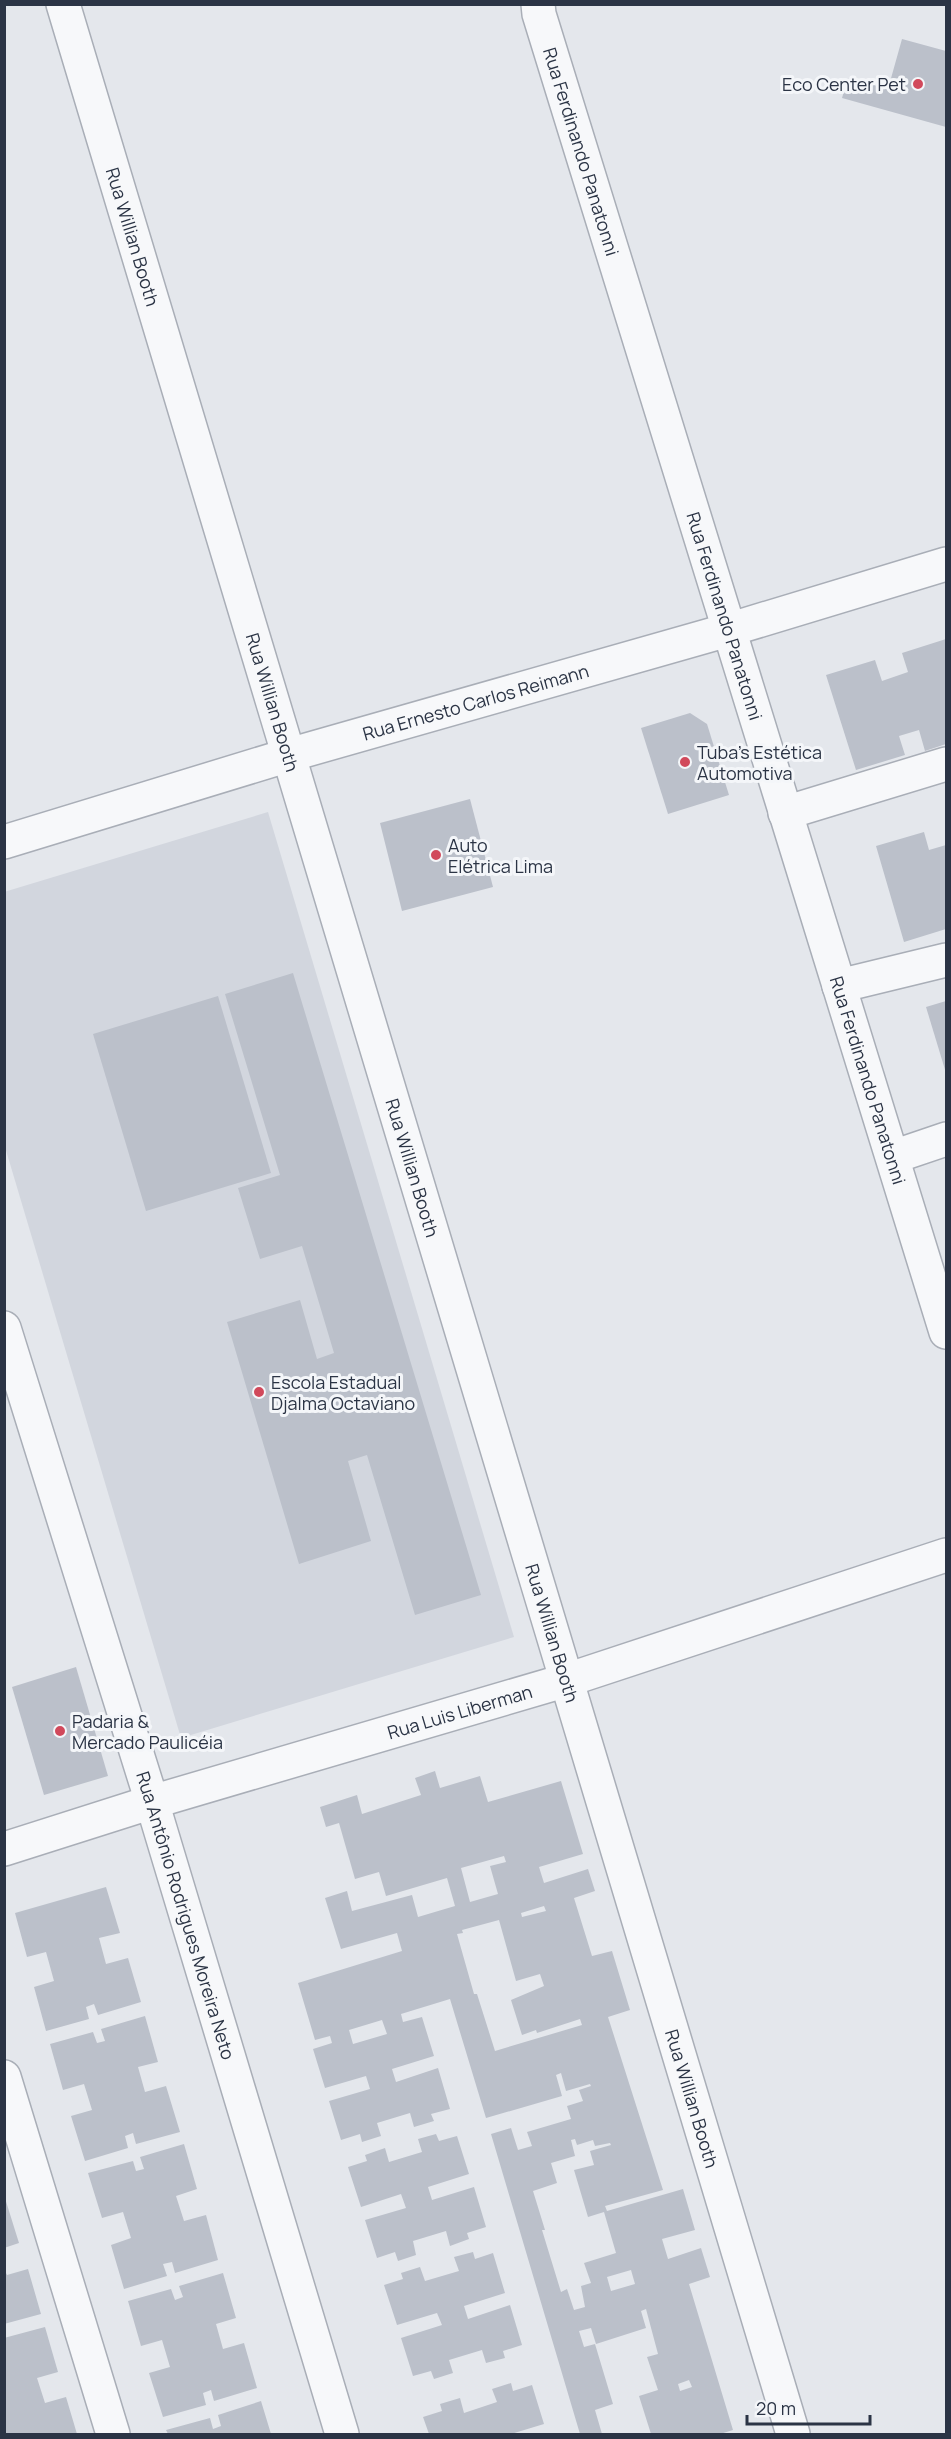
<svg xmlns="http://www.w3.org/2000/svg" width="951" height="2439" viewBox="0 0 951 2439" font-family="Manrope,sans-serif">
  <rect width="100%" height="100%" fill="#e4e7ec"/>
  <!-- built -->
  <path fill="#d2d6de" d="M 268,812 L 514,1637 L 181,1738 L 5,1147 L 4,892 Z"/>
  <!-- building -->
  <g fill="#bbc0ca" fill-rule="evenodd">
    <path d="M 902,39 L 946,51 L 946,127 L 842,98 L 848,78 L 888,89 Z"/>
    <path d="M 946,639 L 946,744 L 925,751 L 919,730 L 899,736 L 905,755 L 856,770 L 826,675 L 875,660 L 882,681 L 908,672 L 902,653 Z"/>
    <path d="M 690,713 L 707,724 L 729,795 L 668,814 L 641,728 Z"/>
    <path d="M 470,799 L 493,887 L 402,911 L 380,823 Z"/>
    <path d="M 924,832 L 929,850 L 946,845 L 946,929 L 904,942 L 876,846 Z"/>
    <path d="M 293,973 L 481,1595 L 415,1615 L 367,1455 L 348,1461 L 371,1541 L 299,1564 L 227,1322 L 300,1300 L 317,1359 L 334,1353 L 302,1246 L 260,1259 L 238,1188 L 280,1175 L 225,994 Z"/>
    <path d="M 218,996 L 271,1173 L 146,1211 L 93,1034 Z"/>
    <path d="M 946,1001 L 946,1073 L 926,1007 Z"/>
    <path d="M 76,1667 L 108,1776 L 44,1795 L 12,1687 Z"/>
    <path d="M 435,1771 L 440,1788 L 480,1776 L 488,1802 L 561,1781 L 583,1854 L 539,1867 L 544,1883 L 588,1869 L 595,1891 L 574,1898 L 592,1956 L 612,1951 L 630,2010 L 608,2017 L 663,2190 L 605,2206 L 607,2211 L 683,2189 L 695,2230 L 662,2239 L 668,2259 L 701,2248 L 710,2277 L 689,2284 L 733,2430 L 720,2434 L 651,2434 L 639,2396 L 658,2390 L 647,2357 L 658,2354 L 646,2309 L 641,2311 L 646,2328 L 596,2344 L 591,2328 L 579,2331 L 584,2347 L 595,2344 L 613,2404 L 595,2410 L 602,2434 L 580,2434 L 491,2134 L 511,2128 L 518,2150 L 532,2146 L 527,2132 L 571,2119 L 567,2106 L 583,2101 L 579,2090 L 591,2086 L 590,2084 L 566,2091 L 561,2073 L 556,2075 L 562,2096 L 486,2118 L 450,1999 L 401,2014 L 403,2022 L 422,2017 L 434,2056 L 392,2069 L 396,2082 L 438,2068 L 450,2109 L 431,2114 L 434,2121 L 414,2127 L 410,2113 L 377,2123 L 381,2136 L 362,2142 L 360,2134 L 341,2140 L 329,2101 L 370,2089 L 366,2076 L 325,2088 L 313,2049 L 332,2043 L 330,2036 L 315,2040 L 298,1983 L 402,1951 L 397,1933 L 341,1949 L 325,1898 L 347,1891 L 352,1911 L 412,1895 L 418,1917 L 455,1906 L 447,1878 L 386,1896 L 379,1872 L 355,1879 L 339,1823 L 326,1827 L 320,1807 L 357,1795 L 362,1814 L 421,1795 L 415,1778 ZM 504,1856 L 506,1862 L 490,1866 L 498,1894 L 470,1902 L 461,1868 ZM 544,1906 L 546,1911 L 522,1917 L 521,1913 ZM 499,1920 L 516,1981 L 540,1974 L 544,1986 L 511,2000 L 522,2035 L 536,2030 L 537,2033 L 580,2019 L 582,2025 L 495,2051 L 477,1994 L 474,1994 L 457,1934 L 463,1933 L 462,1930 ZM 382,2020 L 387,2034 L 353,2044 L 349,2030 ZM 575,2139 L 577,2145 L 593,2140 L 595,2146 L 610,2143 L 611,2145 L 590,2151 L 594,2165 L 574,2170 L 588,2217 L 604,2212 L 616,2253 L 584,2263 L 591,2283 L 581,2286 L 585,2307 L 574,2310 L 567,2289 L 561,2292 L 542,2230 L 545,2230 L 533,2191 L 557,2183 L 551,2163 L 575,2156 L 571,2140 ZM 631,2270 L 635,2284 L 611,2291 L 607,2277 ZM 689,2380 L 692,2387 L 680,2391 L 678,2384 Z"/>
    <path d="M 106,1887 L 120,1933 L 99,1938 L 106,1964 L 128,1958 L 141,2002 L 98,2015 L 94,2004 L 86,2007 L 89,2019 L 46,2031 L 34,1987 L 54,1981 L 46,1952 L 27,1957 L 15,1913 Z"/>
    <path d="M 145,2016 L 158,2062 L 138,2067 L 145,2092 L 166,2086 L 180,2132 L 136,2144 L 133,2133 L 125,2136 L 128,2148 L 85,2161 L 71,2116 L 92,2110 L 84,2084 L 63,2090 L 50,2044 L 93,2032 L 97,2043 L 105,2041 L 101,2029 Z"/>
    <path d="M 436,2134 L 439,2141 L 457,2136 L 469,2174 L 428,2187 L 432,2200 L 474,2187 L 486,2227 L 467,2233 L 469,2239 L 450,2246 L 446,2231 L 413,2241 L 416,2255 L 398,2261 L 395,2252 L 377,2258 L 365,2220 L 406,2208 L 401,2194 L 361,2207 L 348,2167 L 367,2161 L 365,2155 L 385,2148 L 389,2162 L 422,2152 L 418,2139 Z"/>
    <path d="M 184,2144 L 197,2189 L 176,2196 L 184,2221 L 206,2215 L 218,2260 L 175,2273 L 172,2262 L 163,2264 L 167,2276 L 124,2289 L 111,2245 L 131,2238 L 123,2212 L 102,2218 L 88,2173 L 133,2161 L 136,2171 L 144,2169 L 140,2157 Z"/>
    <path d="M 4,2195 L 19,2243 L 4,2248 Z"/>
    <path d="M 473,2252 L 475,2259 L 493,2253 L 505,2293 L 464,2306 L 468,2319 L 510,2305 L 522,2345 L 503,2351 L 505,2358 L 486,2363 L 482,2350 L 449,2360 L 453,2373 L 434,2379 L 431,2371 L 413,2376 L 401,2338 L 442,2325 L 437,2313 L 397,2325 L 384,2285 L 403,2279 L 401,2273 L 420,2267 L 425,2281 L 459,2271 L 454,2257 Z"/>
    <path d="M 4,2269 L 7,2275 L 28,2269 L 41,2314 L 4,2324 Z"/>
    <path d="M 223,2273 L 236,2318 L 216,2324 L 223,2349 L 244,2343 L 257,2388 L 214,2401 L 211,2390 L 203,2393 L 206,2405 L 163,2417 L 149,2373 L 170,2367 L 162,2340 L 141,2346 L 128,2301 L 171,2289 L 175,2300 L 183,2297 L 179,2286 Z"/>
    <path d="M 45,2327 L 58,2372 L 37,2378 L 45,2403 L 66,2397 L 77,2434 L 4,2434 L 4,2338 Z"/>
    <path d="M 511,2383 L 513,2391 L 532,2385 L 544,2424 L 511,2434 L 429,2434 L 423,2417 L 442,2411 L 440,2404 L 460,2398 L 464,2413 L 497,2402 L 492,2389 Z"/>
    <path d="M 261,2401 L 271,2434 L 168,2434 L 166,2430 L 210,2418 L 213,2429 L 221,2426 L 218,2415 Z"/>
  </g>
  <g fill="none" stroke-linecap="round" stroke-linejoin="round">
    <!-- minor casing -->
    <g stroke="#a9aeb7" stroke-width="36">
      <g id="minor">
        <path id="s1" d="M 63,4 L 793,2434"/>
        <path id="s2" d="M 538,4 L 539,14 L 946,1332"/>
        <path d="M 785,813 L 946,764"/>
        <path id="s3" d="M 4,842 L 289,755 L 728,630 L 946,564"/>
        <path d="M 839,986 L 946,960"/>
        <path d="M 893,1157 L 946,1139"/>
        <path id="s4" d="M 4,1328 L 152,1802 L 342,2434"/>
        <path id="s5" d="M 4,1849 L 152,1802 L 567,1680 L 946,1555"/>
        <path d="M 4,2077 L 113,2434"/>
      </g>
    </g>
    <!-- minor -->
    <use href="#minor" stroke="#f7f8fa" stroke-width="33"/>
  </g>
  <!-- markers -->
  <g fill="#d1495b" stroke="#f4f6f9" stroke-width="2">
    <circle cx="918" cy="84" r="6"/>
    <circle cx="685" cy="762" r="6"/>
    <circle cx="436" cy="855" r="6"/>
    <circle cx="259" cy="1392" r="6"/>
    <circle cx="60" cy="1731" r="6"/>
  </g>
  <g text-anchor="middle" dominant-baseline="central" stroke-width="6" stroke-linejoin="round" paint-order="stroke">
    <!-- poi labels -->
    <g font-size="18" fill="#2b3445" stroke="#f4f6f9" text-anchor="start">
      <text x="906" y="84" text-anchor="end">Eco Center Pet</text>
      <text x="697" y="752">Tuba's Estética<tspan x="697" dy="21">Automotiva</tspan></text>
      <text x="448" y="845">Auto<tspan x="448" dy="21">Elétrica Lima</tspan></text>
      <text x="271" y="1382">Escola Estadual<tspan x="271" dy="21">Djalma Octaviano</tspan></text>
      <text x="72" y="1721">Padaria &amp;<tspan x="72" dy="21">Mercado Paulicéia</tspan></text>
    </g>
    <!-- street labels -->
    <g font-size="18" fill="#2b3445" stroke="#f4f6f9">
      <text stroke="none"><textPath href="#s2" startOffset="154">Rua Ferdinando Panatonni</textPath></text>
      <text stroke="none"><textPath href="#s1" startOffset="243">Rua Willian Booth</textPath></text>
      <text stroke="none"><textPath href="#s2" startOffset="640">Rua Ferdinando Panatonni</textPath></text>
      <text stroke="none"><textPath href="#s1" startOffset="729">Rua Willian Booth</textPath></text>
      <text stroke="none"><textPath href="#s3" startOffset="492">Rua Ernesto Carlos Reimann</textPath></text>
      <text stroke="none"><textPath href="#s2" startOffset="1126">Rua Ferdinando Panatonni</textPath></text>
      <text stroke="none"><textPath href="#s1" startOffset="1215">Rua Willian Booth</textPath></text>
      <text stroke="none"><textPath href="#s1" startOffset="1701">Rua Willian Booth</textPath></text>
      <text stroke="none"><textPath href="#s5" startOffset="476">Rua Luis Liberman</textPath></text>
      <text stroke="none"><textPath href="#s4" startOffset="615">Rua Antônio Rodrigues Moreira Neto</textPath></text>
      <text stroke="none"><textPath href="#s1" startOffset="2187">Rua Willian Booth</textPath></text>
    </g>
  </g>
  <!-- border -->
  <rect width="951" height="2439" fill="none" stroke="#2b3445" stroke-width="12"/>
  <!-- scale -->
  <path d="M747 2415v9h123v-9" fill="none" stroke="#2b3445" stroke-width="3"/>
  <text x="756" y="2415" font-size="18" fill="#2b3445" stroke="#f4f6f9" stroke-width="4.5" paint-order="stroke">20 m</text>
</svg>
